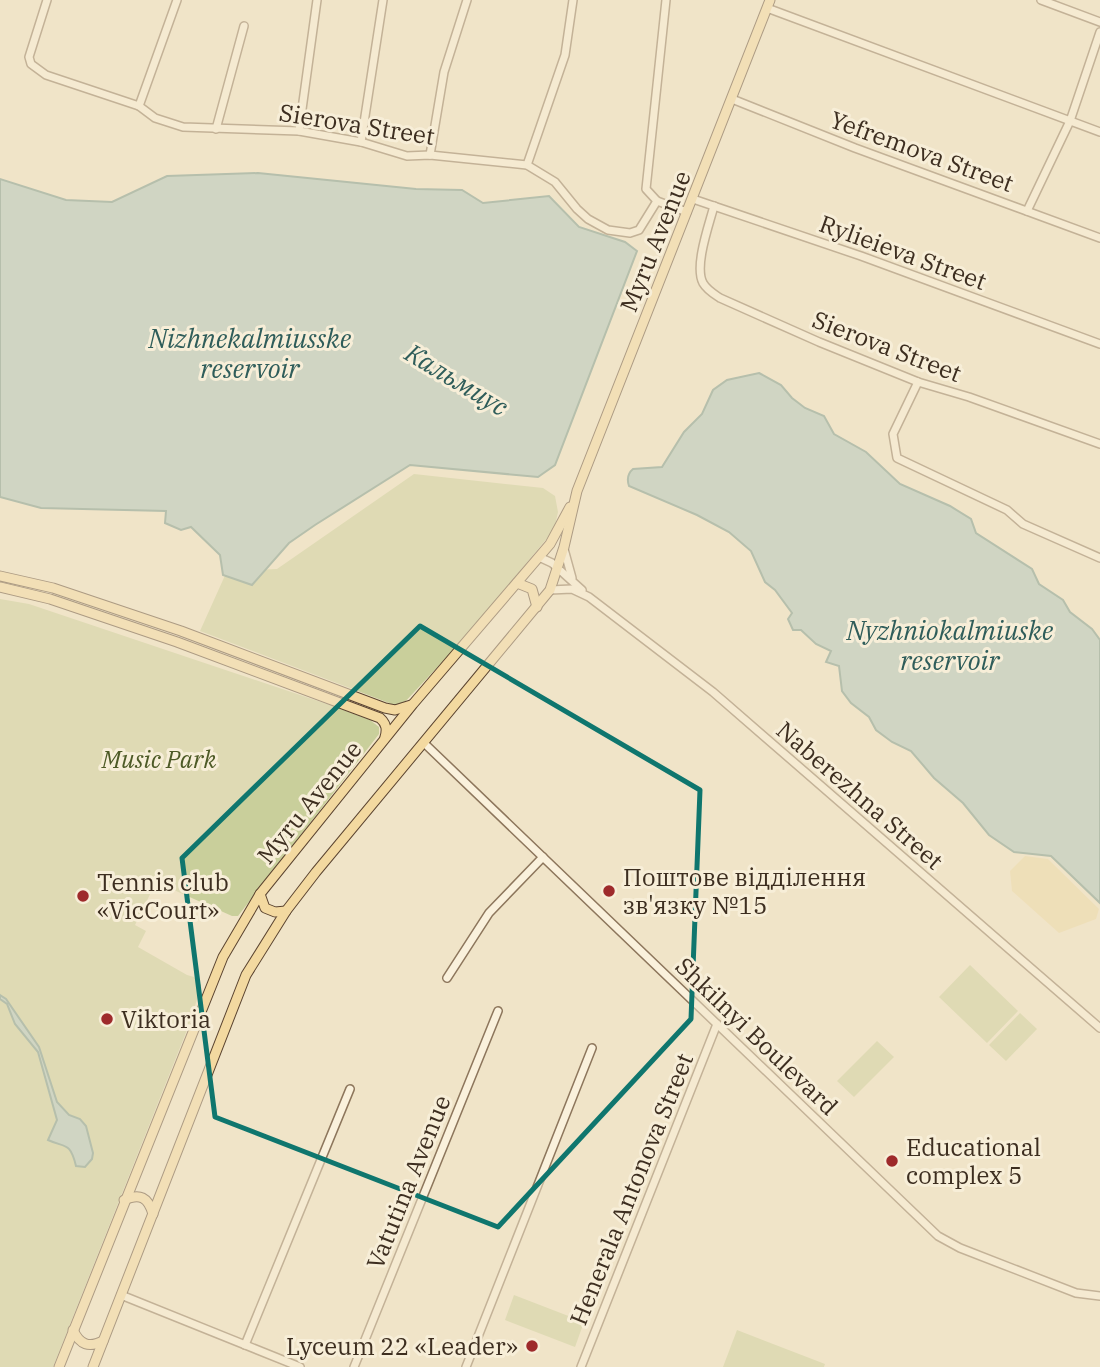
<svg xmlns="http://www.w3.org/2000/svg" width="1100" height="1367" viewBox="0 0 1100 1367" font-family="'IBM Plex Serif',serif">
  <rect width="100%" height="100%" fill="#f0e4c8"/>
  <!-- green -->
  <g fill="#c9cf9b">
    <path d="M 414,474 L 543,488 L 555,496 L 558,512 L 554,530 L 458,645 L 403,704 L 397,706 L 200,631 L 227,571 L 277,569 Z"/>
    <path d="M 0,599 L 29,604 L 330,705 L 370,720 L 379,727 L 379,734 L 238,916 L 232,916 L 156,882 L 135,925 L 146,931 L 138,947 L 187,975 L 194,977 L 201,985 L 191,1020 L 53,1367 L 0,1367 Z"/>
    <path d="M 970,965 L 1018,1011 L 987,1043 L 939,997 Z"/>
    <path d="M 1020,1013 L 1037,1029 L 1006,1061 L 989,1045 Z"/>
    <path d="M 877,1041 L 894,1057 L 854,1097 L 837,1081 Z"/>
    <path d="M 514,1295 L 584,1322 L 575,1347 L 505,1320 Z"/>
    <path d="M 737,1330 L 825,1364 L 824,1367 L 723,1367 Z"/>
  </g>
  <!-- sand -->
  <path fill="#ecd9a5" d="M 1025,856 L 1048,859 L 1099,909 L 1096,919 L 1059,933 L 1012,891 L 1010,871 Z"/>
  <!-- water -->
  <g fill="#a9c4bc" stroke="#6f938a" stroke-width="2">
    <path d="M 258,173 L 416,189 L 462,190 L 483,203 L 549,196 L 579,227 L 625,242 L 637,251 L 555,465 L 538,477 L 410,465 L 315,525 L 289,543 L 252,585 L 223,575 L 220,555 L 191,527 L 181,530 L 165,523 L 166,511 L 41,508 L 0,497 L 0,179 L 66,200 L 112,202 L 167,176 Z"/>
    <path d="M 759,373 L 781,385 L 792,398 L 805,408 L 824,416 L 834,434 L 866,452 L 900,484 L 950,506 L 971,519 L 976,533 L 1032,569 L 1039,584 L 1063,600 L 1070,612 L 1092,629 L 1100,640 L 1100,903 L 1051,856 L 1014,852 L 989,835 L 963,803 L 934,778 L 911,751 L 892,742 L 876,730 L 869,717 L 851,703 L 842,691 L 839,666 L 826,662 L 831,651 L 816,644 L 801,630 L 793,630 L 788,619 L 792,613 L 775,590 L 765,582 L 751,551 L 729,532 L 697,515 L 629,486 C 627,480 627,474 633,469 L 662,467 L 684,432 L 702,414 L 713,390 L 727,380 Z"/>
    <path d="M 0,995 L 6,999 L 39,1047 L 57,1102 L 69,1115 L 80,1119 L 86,1126 L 93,1153 L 92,1159 L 85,1167 L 76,1166 C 70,1141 65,1148 48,1140 L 57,1120 L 38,1052 L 15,1024 L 7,1004 L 0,999 Z"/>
  </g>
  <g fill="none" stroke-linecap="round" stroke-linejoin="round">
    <!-- minor casing -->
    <g stroke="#8d765c" stroke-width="10">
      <g id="minor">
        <path d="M 47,0 L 29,57 L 31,64 L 46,75 L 139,106 L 155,118 L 183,127 L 299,131 L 361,142 L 407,156 L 430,155 L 527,165 L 555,182 L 577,209 L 588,219 L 608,230 L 630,233 L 639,230 L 657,201"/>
        <path d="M 666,0 L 646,189 L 657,201 L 687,212"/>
        <path d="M 1041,0 L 1100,22"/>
        <path d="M 767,8 L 1100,132"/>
        <path d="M 732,99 L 855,148 L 1100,238"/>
        <path d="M 139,106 L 177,0"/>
        <path d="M 216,129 L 244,26"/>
        <path d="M 299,131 L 317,0"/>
        <path d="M 361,142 L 383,0"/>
        <path d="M 430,155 L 444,72 L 467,0"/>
        <path d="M 527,165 L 565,55 L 573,0"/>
        <path d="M 693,199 L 861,256 L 1100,344"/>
        <path d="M 714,206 C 709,225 694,266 703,283 C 707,290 714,294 720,298 L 819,342 L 918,382 L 969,397 L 1100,444"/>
        <path d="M 1027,211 L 1070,121 L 1100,32"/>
        <path d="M 918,382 L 893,434 L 897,458 L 1007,510 L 1023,524 L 1100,558"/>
        <path d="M 564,549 L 572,578"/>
        <path d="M 539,557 L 552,563 L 582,590"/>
        <path d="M 550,590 L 572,589 L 589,597 L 713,692 L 1100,1028"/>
        <path d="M 424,743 L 938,1236 L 960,1248 L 1076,1293 L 1100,1296"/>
        <path d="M 447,978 L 489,913 L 543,857"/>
        <path d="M 121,1295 L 300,1367"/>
        <path d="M 245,1345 L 350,1089"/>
        <path d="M 354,1367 L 498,1011"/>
        <path d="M 466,1367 L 592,1048"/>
        <path d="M 581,1367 L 717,1024"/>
      </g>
    </g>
    <!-- major casing -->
    <g stroke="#5b4430" stroke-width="11">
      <g id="major">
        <path d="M 0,576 L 53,588 L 181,631 L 385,708 L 395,710 L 411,705"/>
        <path d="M 517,583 L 532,589 L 537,607"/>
        <path d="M 0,587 L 50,599 L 177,642 L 380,718 C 387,724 387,730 385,737"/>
        <path d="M 260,894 L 265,908 L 275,912 L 286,911"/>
        <path d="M 124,1200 C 140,1193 148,1197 153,1214"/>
        <path d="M 73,1330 C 80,1345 89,1348 103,1341"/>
        <path d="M 59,1367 L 223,957 L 260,894 L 413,704 L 550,544 L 570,507"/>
        <path d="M 93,1367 L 246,975 L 286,911 L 316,872 L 550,590 L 564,547 L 577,491 L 770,0"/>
      </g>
    </g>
    <!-- minor -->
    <use href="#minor" stroke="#faf1dc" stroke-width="7"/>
    <!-- major -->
    <use href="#major" stroke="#f3d9a0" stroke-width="9"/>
  </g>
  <!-- marked area -->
  <path d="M0 0H1100V1367H0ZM 420,626 L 700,790 L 691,1019 L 498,1227 L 215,1117 L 182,858 Z" fill="#f0e4c8" fill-opacity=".55" fill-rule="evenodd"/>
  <path fill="none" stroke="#0f766e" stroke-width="5" stroke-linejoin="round" d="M 420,626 L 700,790 L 691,1019 L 498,1227 L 215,1117 L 182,858 Z"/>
  <!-- markers -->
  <g fill="#9e2a2b" stroke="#f7eed8" stroke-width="2.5">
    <circle cx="609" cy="891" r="7"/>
    <circle cx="83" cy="896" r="7"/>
    <circle cx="107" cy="1019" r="7"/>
    <circle cx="892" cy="1161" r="7"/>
    <circle cx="532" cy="1346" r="7"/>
  </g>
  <g text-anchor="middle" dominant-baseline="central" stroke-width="6" stroke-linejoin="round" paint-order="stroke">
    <!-- street labels -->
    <g font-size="24" fill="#3d2e20" stroke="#f7eed8">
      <text transform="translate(357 124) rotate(9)">Sierova Street</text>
      <text transform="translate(922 151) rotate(20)">Yefremova Street</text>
      <text transform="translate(655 241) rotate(-68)">Myru Avenue</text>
      <text transform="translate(903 252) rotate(20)">Rylieieva Street</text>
      <text transform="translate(887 346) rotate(21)">Sierova Street</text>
      <text transform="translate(860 795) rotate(41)">Naberezhna Street</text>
      <text transform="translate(309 802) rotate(-51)">Myru Avenue</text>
      <text transform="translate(757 1036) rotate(44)">Shkilnyi Boulevard</text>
      <text transform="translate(408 1182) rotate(-68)">Vatutina Avenue</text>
      <text transform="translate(631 1189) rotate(-68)">Henerala Antonova Street</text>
    </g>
    <!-- park labels -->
    <g font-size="24" font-style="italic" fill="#4d5a26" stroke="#f7eed8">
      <text x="159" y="759">Music Park</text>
    </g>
    <!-- poi labels -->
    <g font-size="24" fill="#3d2e20" stroke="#f7eed8" text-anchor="start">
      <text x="623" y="877">Поштове відділення<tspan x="623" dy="28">зв'язку №15</tspan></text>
      <text x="97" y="882">Tennis club<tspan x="97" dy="28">«VicCourt»</tspan></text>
      <text x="121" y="1019">Viktoria</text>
      <text x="906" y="1147">Educational<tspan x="906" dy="28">complex 5</tspan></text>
      <text x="518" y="1346" text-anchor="end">Lyceum 22 «Leader»</text>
    </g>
    <!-- water labels -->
    <g font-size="26" font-style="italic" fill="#2f5d5a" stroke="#f7eed8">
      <text x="250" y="338">Nizhnekalmiusske<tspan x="250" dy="30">reservoir</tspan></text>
      <text transform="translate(457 379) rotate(31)">Кальмиус</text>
      <text x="950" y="630">Nyzhniokalmiuske<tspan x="950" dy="30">reservoir</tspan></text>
    </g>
  </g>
</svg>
